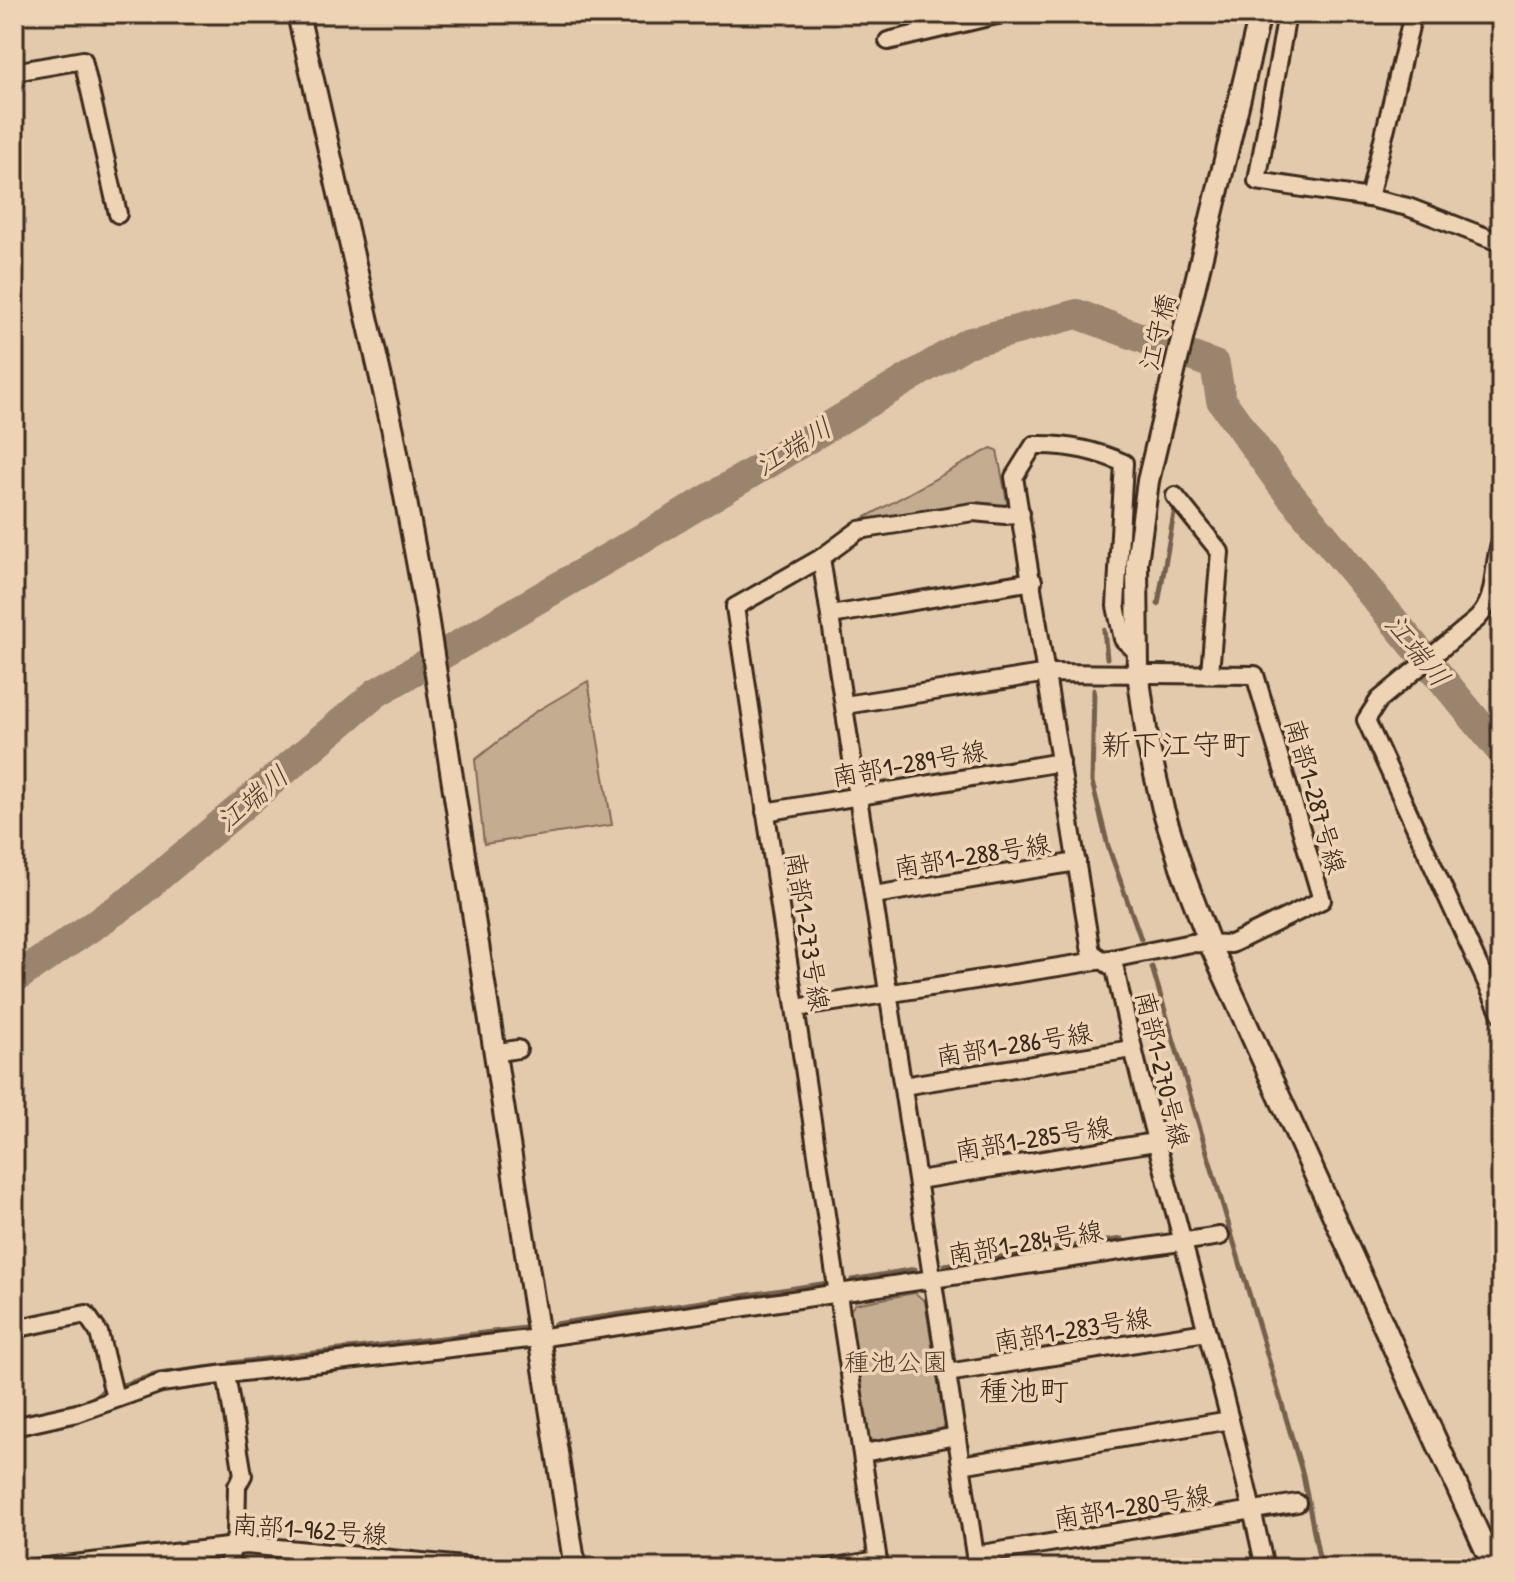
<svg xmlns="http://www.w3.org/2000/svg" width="1515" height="1582" viewBox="0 0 1515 1582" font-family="'Patrick Hand','Klee One',sans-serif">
  <rect width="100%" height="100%" fill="#e3caac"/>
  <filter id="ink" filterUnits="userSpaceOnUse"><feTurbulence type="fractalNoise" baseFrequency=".0125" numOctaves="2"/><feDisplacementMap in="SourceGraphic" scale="16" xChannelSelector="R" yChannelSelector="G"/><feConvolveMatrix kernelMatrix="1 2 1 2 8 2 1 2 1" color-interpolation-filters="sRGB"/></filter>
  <g filter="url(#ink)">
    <!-- green -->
    <g fill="#c4ac91" stroke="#806b58" stroke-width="2">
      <path d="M 991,448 L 997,450 L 1008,507 L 975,505 L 857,522 Z"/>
      <path d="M 588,681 L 612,825 L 484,844 L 475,760 L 535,712 Z"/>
      <path d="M 915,1293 L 925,1301 L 945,1425 L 938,1435 L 877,1445 L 869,1438 L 849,1312 L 855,1304 Z"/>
    </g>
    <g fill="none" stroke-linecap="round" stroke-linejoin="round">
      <!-- stream -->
      <g stroke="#74604e" stroke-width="5">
        <path d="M 1158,604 L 1175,508"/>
        <path d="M 1104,630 L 1107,658"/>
        <path d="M 1094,690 L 1092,782 L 1108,846 L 1141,939"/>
        <path d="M 1152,967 L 1303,1475 L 1321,1568"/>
        <path d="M 945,1265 L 1122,1239"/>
        <path d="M 852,1280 L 915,1269"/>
        <path d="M 555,1324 L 828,1283"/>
        <path d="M 231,1363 L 525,1328"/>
        <path d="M 123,1385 L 158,1374 L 220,1366"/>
        <path d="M 14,1418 C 35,1413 93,1407 104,1389"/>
      </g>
      <!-- river -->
      <path stroke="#9a846e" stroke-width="30" d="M 14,979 L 131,900 L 376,693 L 670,522 L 967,343 L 1077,314 L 1215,365 L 1221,400 L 1282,485 L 1501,751"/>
      <!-- minor casing -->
      <g stroke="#3b2a1e" stroke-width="22">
        <g id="minor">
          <path d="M 1287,14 L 1257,181 L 1369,198 L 1408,207 L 1499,242"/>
          <path d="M 888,41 L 1001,14"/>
          <path d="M 14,72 L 83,60 L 118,214"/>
          <path d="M 1369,198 L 1413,14"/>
          <path d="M 1175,496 L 1220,552 L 1210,673"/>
          <path d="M 1501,541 C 1491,568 1499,597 1477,619 L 1379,700 L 1366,720 L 1501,1014"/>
          <path d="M 821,558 L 977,1568"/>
          <path d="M 831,615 L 1033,581"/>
          <path d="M 1139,654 L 1123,639 L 1116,606 L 1124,463 C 1095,450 1066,444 1034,445 L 1014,477 L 1091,952 L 1115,969 C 1158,1170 1222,1367 1265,1568"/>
          <path d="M 765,812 L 1061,762"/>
          <path d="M 874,895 L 1077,862"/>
          <path d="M 796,1008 L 1116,958 L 1191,943 L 1231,944 L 1322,900 L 1255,675 L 1048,673 L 845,705"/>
          <path d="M 494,1053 L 518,1049"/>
          <path d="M 903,1086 L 1132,1049"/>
          <path d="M 918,1180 L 1155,1142"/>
          <path d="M 14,1329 L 86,1314 L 99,1333 L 115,1398"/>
          <path d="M 947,1373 L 1206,1332"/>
          <path d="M 226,1374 L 538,1338 L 1220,1236"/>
          <path d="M 14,1427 L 77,1413 L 161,1383 L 226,1374 L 243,1475 L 237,1486 L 236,1535 L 227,1568"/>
          <path d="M 863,1453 L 957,1436"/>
          <path d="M 961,1465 L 1230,1420"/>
          <path d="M 975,1555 L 1297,1503"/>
          <path d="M 37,1568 L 246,1545 L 484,1568"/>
          <path d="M 829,1568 L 878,1560"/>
          <path d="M 879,1568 L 735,607 L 821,558 L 859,530 L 973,512 L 1005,515 L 1021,513"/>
        </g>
      </g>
      <!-- tertiary casing -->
      <g stroke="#3b2a1e" stroke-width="26">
        <g id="tertiary">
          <path d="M 298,14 L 393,431 L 426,610 L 575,1568"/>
          <path d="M 1260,14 L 1148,481 L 1137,563 L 1138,673 L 1148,744 L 1163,809 L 1183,873 L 1210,944 L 1494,1568"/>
        </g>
      </g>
      <!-- minor -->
      <use href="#minor" stroke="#eed4b5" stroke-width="16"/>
      <!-- tertiary -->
      <use href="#tertiary" stroke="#eed4b5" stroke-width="20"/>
    </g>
  </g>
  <g text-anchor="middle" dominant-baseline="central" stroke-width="7" stroke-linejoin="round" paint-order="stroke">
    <!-- street labels -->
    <g font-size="26" fill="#3b2a1e" stroke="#eed4b5">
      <text transform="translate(1157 332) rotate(-76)">江守橋</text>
      <text transform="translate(909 763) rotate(-10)">南部1-289号線</text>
      <text transform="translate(1316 796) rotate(74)">南部1-287号線</text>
      <text transform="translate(972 855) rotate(-9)">南部1-288号線</text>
      <text transform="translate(808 931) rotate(81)">南部1-273号線</text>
      <text transform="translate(1014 1044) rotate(-9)">南部1-286号線</text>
      <text transform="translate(1163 1069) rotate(77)">南部1-270号線</text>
      <text transform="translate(1033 1138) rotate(-9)">南部1-285号線</text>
      <text transform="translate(1025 1242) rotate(-9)">南部1-284号線</text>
      <text transform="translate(1072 1329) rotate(-9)">南部1-283号線</text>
      <text transform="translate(1132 1506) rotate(-9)">南部1-280号線</text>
      <text transform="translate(310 1529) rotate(4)">南部1-962号線</text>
    </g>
    <!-- park labels -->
    <g font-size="26" fill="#503e2f" stroke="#eed4b5">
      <text x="896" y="1361">種池公園</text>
    </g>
    <!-- water labels -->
    <g font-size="28" font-style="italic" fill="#534032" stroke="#eed4b5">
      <text transform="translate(793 446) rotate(-31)">江端川</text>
      <text transform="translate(1418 650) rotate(51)">江端川</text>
      <text transform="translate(252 798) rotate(-40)">江端川</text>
    </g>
    <!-- quarter labels -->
    <g font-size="30" fill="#3b2a1e" stroke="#eed4b5">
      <text x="1176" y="744">新下江守町</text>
      <text x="1024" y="1390">種池町</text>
    </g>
  </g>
  <!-- margin -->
  <rect width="1515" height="1582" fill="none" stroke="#eed4b5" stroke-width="48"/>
  <rect x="24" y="24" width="1467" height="1534" fill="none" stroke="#3b2a1e" stroke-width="3" filter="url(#ink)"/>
</svg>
